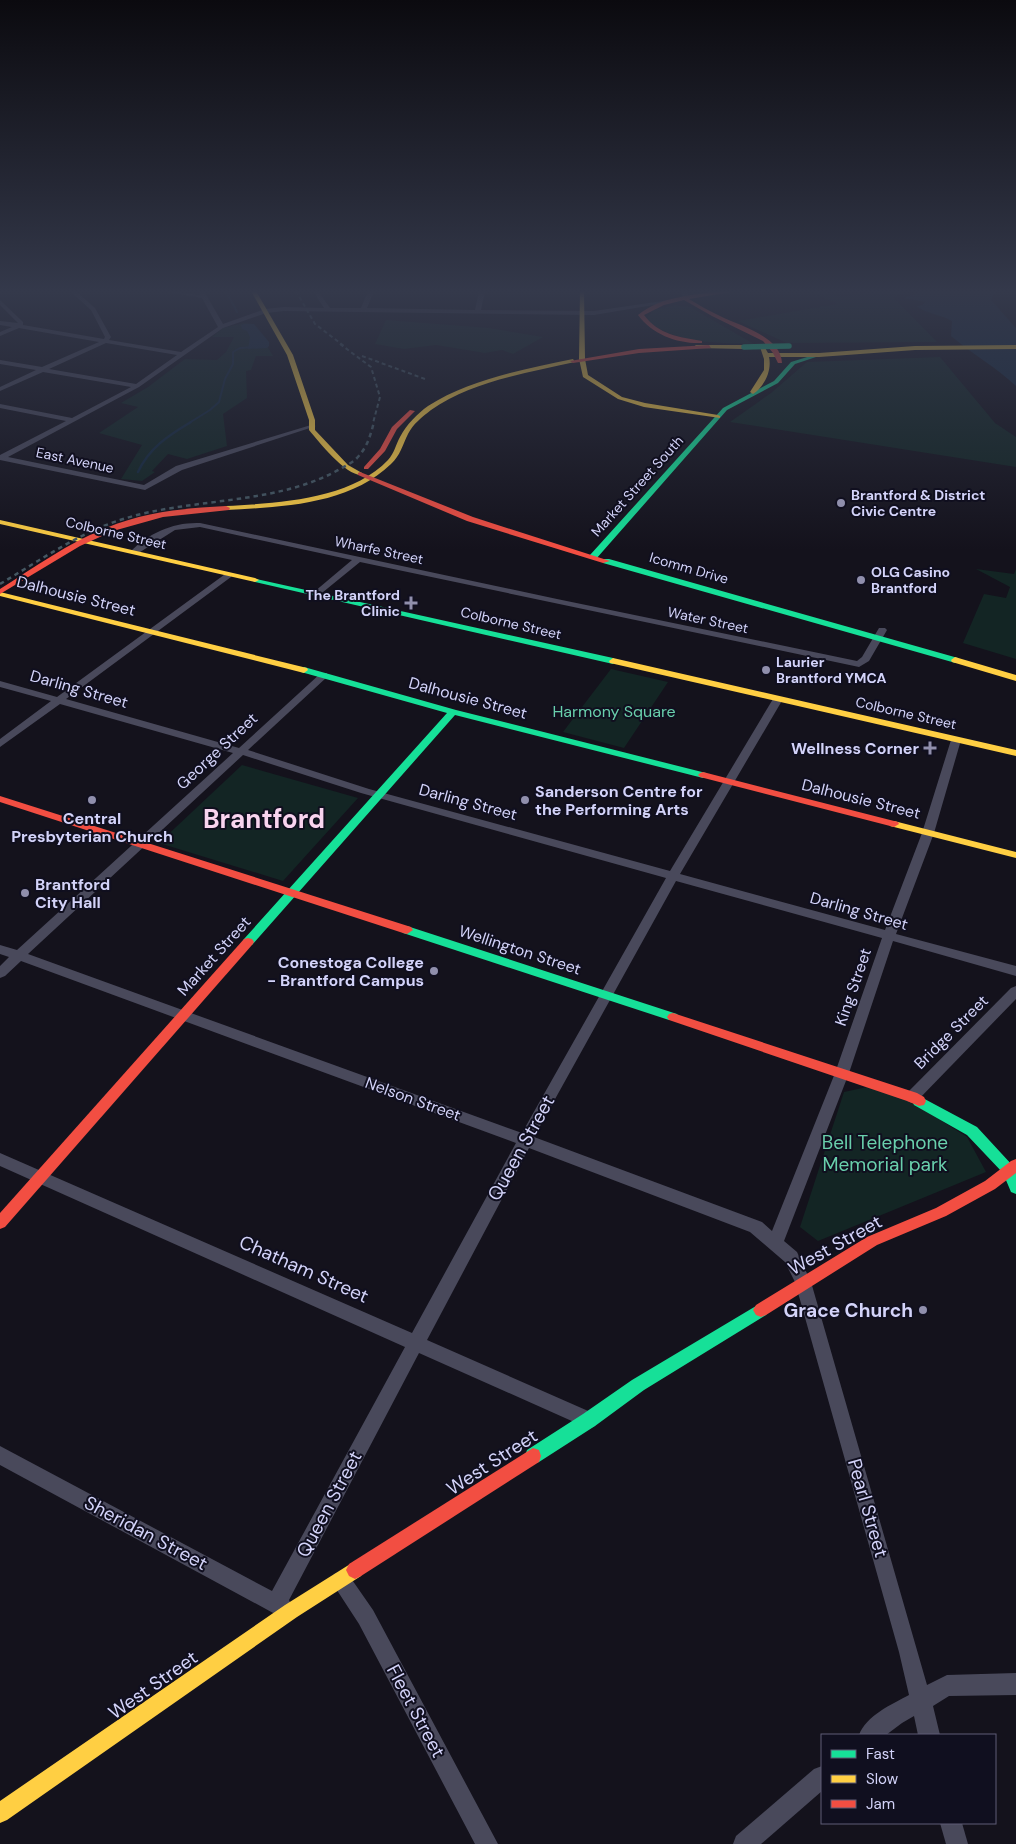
<svg xmlns="http://www.w3.org/2000/svg" width="1016" height="1844" viewBox="0 0 1016 1844" font-family="'DM Sans',sans-serif">
  <rect width="100%" height="100%" fill="#14121c"/>
  <!-- green -->
  <g fill="#132524">
    <path d="M 810,291 L 825,291 L 840,297 L 881,291 L 908,291 L 893,297 L 937,342 L 787,343 L 738,321 L 837,304 Z"/>
    <path d="M 675,305 L 690,307 L 754,344 C 720,343 676,344 648,321 L 648,316 L 654,310 Z"/>
    <path d="M 386,320 L 489,328 L 543,337 L 513,354 L 502,350 L 485,353 L 436,345 L 404,349 L 375,344 Z"/>
    <path d="M 244,323 L 254,324 L 273,356 L 256,356 L 251,370 L 246,371 L 247,398 L 223,414 L 227,446 L 187,459 L 168,454 L 152,471 L 155,472 L 142,481 L 121,479 L 142,445 L 99,433 L 138,407 L 121,403 L 148,387 L 185,359 L 217,360 L 226,352 L 234,337 L 212,337 L 223,328 Z"/>
    <path d="M 940,357 L 995,423 L 1016,437 L 1016,467 L 730,422 L 771,393 L 807,362 Z"/>
    <path d="M 976,569 L 1014,574 L 1016,569 L 1016,659 L 963,643 L 984,594 L 1006,598 L 1010,587 Z"/>
    <path d="M 611,669 L 668,682 L 624,748 L 563,732 Z"/>
    <path d="M 242,765 L 358,798 L 283,881 L 159,843 Z"/>
    <path d="M 872,1086 L 912,1102 L 967,1137 L 986,1172 L 818,1241 L 800,1227 L 844,1092 Z"/>
  </g>
  <!-- water -->
  <g fill="#15293f">
    <path d="M 922,291 L 1001,291 L 994,293 L 991,300 L 1016,328 L 1016,386 C 996,367 972,354 951,336 L 952,321 C 942,315 924,313 917,306 L 922,305 L 925,302 L 904,298 Z"/>
    <path d="M 244,324 L 254,324 L 269,342 L 269,346 L 267,348 L 248,349 L 250,337 L 247,331 L 242,329 L 241,325 Z"/>
  </g>
  <g fill="none" stroke-linecap="round" stroke-linejoin="round">
    <!-- stream-far1 -->
    <g stroke="#15293f" stroke-width="2">
      <path d="M 226,291 L 237,312"/>
      <path d="M 189,423 L 210,410 L 219,402 L 225,379 L 233,364 L 233,352 L 240,348 L 254,347"/>
    </g>
    <!-- stream -->
    <path stroke="#15293f" stroke-width="2.5" d="M 138,472 C 149,448 169,435 191,422"/>
    <!-- street -->
    <g fill="#49495b" fill-rule="evenodd">
      <path d="M 70,291 L 76,291 L 95,308 L 111,337 L 109,340 L 181,352 L 218,327 L 202,298 L 164,291 L 200,295 L 198,291 L 204,291 L 223,324 L 265,309 L 284,307 L 324,308 L 313,291 L 318,291 L 330,308 L 361,308 L 368,291 L 374,291 L 367,308 L 475,310 L 479,291 L 485,291 L 481,310 L 594,311 L 683,298 L 681,291 L 687,291 L 689,299 L 594,315 L 284,311 L 266,313 L 223,328 L 139,387 L 8,457 L 144,485 L 176,466 L 311,425 L 316,426 L 182,470 L 145,490 L 0,460 L 0,455 L 66,421 L 0,408 L 0,404 L 72,418 L 131,387 L 43,372 L 0,391 L 0,387 L 36,370 L 0,364 L 0,360 L 42,367 L 99,342 L 19,328 L 0,336 L 0,332 L 12,327 L 0,325 L 0,321 L 18,323 L 0,305 L 0,300 L 23,322 L 23,325 L 104,339 L 105,337 L 91,310 ZM 106,343 L 177,355 L 136,384 L 49,369 Z"/>
      <path d="M 200,523 L 557,599 L 857,661 L 862,657 L 879,628 L 885,628 L 887,630 L 869,661 L 859,667 L 360,562 L 317,597 L 313,594 L 314,592 L 352,560 L 200,527 L 175,530 L 137,554 L 130,552 C 149,533 173,522 200,523 Z"/>
      <path d="M 228,572 L 232,575 L 231,577 L 66,699 L 239,748 L 321,673 L 327,673 L 327,677 L 248,750 L 369,789 L 670,871 L 773,699 L 774,697 L 782,697 L 783,699 L 680,874 L 885,930 L 922,833 L 951,740 L 952,738 L 960,738 L 961,740 L 934,833 L 896,934 L 1016,966 L 1016,976 L 893,941 L 849,1073 L 784,1241 L 797,1252 L 811,1282 L 927,1685 L 947,1675 L 1016,1673 L 1016,1695 L 949,1696 L 933,1706 L 940,1735 L 918,1735 L 914,1716 L 902,1723 L 886,1735 L 859,1735 C 866,1716 892,1704 909,1695 L 899,1652 L 795,1282 L 785,1262 L 750,1232 L 529,1148 L 427,1340 L 595,1414 L 598,1420 L 595,1426 L 589,1429 L 583,1426 L 419,1353 L 289,1600 L 292,1607 L 289,1614 L 282,1617 L 275,1614 L 0,1465 L 0,1446 L 272,1591 L 405,1347 L 0,1166 L 0,1153 L 412,1333 L 516,1143 L 21,961 L 5,976 L 0,978 L 0,966 L 9,957 L 0,954 L 0,945 L 17,950 L 233,753 L 60,704 L 0,747 L 0,739 L 51,701 L 0,687 L 0,681 L 57,697 ZM 243,755 L 361,793 L 666,878 L 522,1133 L 28,954 ZM 676,881 L 882,938 L 835,1073 L 772,1231 L 762,1222 L 534,1137 Z"/>
      <path d="M 1016,986 L 1016,999 L 917,1101 L 912,1103 L 907,1101 L 905,1097 L 907,1093 L 1011,988 Z"/>
      <path d="M 341,1571 L 348,1574 L 373,1610 L 498,1844 L 475,1844 L 359,1624 L 331,1581 L 334,1574 Z"/>
      <path d="M 822,1766 L 822,1791 L 761,1844 L 733,1844 L 736,1836 L 814,1769 Z"/>
      <path d="M 940,1823 L 962,1823 L 968,1844 L 946,1844 Z"/>
    </g>
    <!-- fast -->
    <g fill="#16e098" fill-rule="evenodd">
      <path d="M 817,354 L 822,355 L 795,364 L 778,383 L 727,410 L 596,559 L 590,559 L 590,555 L 723,408 L 774,381 L 791,362 Z"/>
      <path d="M 603,559 L 609,559 L 958,658 L 959,660 L 955,663 L 952,662 L 603,563 Z"/>
      <path d="M 252,578 L 613,658 L 617,661 L 613,664 L 255,582 L 251,580 Z"/>
      <path d="M 304,667 L 456,710 L 706,773 L 708,775 L 703,778 L 455,715 L 252,945 L 244,945 L 242,942 L 244,939 L 447,713 L 301,672 L 300,670 Z"/>
      <path d="M 407,926 L 677,1014 L 679,1017 L 677,1020 L 669,1020 L 403,933 L 401,930 Z"/>
      <path d="M 919,1096 L 977,1127 L 1013,1166 L 1016,1173 L 1016,1194 L 1011,1192 L 1003,1173 L 967,1135 L 914,1105 L 912,1101 L 914,1097 Z"/>
      <path d="M 761,1303 L 766,1305 L 769,1310 L 766,1315 L 644,1390 L 595,1426 L 539,1462 L 533,1464 L 527,1462 L 525,1456 L 527,1450 L 583,1414 L 632,1380 Z"/>
    </g>
    <!-- slow -->
    <g fill="#ffcf43" fill-rule="evenodd">
      <path d="M 251,291 L 256,291 L 293,355 L 315,420 L 315,430 L 348,465 L 362,473 L 362,475 C 346,476 319,442 309,430 L 309,420 L 287,355 Z"/>
      <path d="M 580,291 L 584,291 L 585,359 L 588,375 L 622,397 L 645,403 L 718,415 L 720,416 L 720,418 L 644,407 L 618,399 L 583,377 L 579,359 Z"/>
      <path d="M 759,344 L 763,344 L 768,353 L 819,353 L 915,346 L 1016,345 L 1016,349 L 915,350 L 819,357 L 769,357 C 772,370 765,386 753,394 L 750,392 L 764,370 L 764,359 Z"/>
      <path d="M 695,345 L 744,345 L 747,347 L 744,349 L 697,348 Z"/>
      <path d="M 573,359 L 575,362 C 527,373 472,381 431,410 C 422,417 413,424 408,434 C 403,444 400,456 391,464 C 349,505 281,507 226,510 L 222,508 L 226,506 C 278,503 350,500 388,460 C 394,454 396,444 400,437 C 407,424 417,414 428,406 C 470,379 525,369 573,359 Z"/>
      <path d="M 0,520 L 255,578 L 259,580 L 255,582 L 0,524 Z"/>
      <path d="M 0,592 L 307,668 L 308,670 L 304,673 L 0,596 Z"/>
      <path d="M 955,657 L 1016,675 L 1016,681 L 952,662 L 951,660 Z"/>
      <path d="M 613,658 L 1016,750 L 1016,756 L 610,663 L 609,661 Z"/>
      <path d="M 894,821 L 1016,852 L 1016,858 L 890,826 L 889,824 L 890,822 Z"/>
      <path d="M 355,1561 L 361,1564 L 364,1570 L 361,1576 L 297,1617 L 7,1820 L 0,1823 L 0,1801 L 285,1605 Z"/>
    </g>
    <!-- jam -->
    <g fill="#f24e42" fill-rule="evenodd">
      <path d="M 722,291 L 737,291 L 689,299 C 699,305 709,311 720,316 C 740,326 781,336 782,363 L 778,363 L 773,353 L 763,341 L 712,316 L 684,300 L 664,305 L 644,315 C 659,335 679,337 702,341 L 702,343 C 678,344 653,335 638,315 C 661,296 694,295 722,291 Z"/>
      <path d="M 709,345 L 711,348 L 639,353 L 573,363 L 570,361 L 639,349 Z"/>
      <path d="M 410,410 L 415,411 L 397,429 L 385,451 L 368,469 L 364,469 L 364,467 L 380,449 L 392,427 Z"/>
      <path d="M 360,472 L 473,517 L 610,561 L 603,563 L 467,521 L 358,475 L 358,473 Z"/>
      <path d="M 226,506 L 230,508 L 229,510 L 163,517 L 113,531 L 80,546 L 0,594 L 0,589 C 35,567 68,543 106,528 C 144,512 185,508 226,506 Z"/>
      <path d="M 703,772 L 898,822 L 899,824 L 894,827 L 700,777 L 698,775 L 700,773 Z"/>
      <path d="M 0,796 L 411,927 L 413,930 L 407,934 L 403,933 L 0,802 Z"/>
      <path d="M 248,938 L 252,939 L 254,942 L 252,945 L 5,1227 L 0,1229 L 0,1213 L 244,939 Z"/>
      <path d="M 673,1013 L 917,1093 L 924,1097 L 926,1101 L 924,1105 L 919,1106 L 907,1101 L 669,1020 L 667,1017 L 669,1014 Z"/>
      <path d="M 1016,1159 L 1016,1173 L 995,1189 L 946,1216 L 877,1245 L 766,1315 L 761,1317 L 756,1315 L 753,1310 L 756,1305 L 867,1237 L 936,1208 L 985,1181 L 1011,1161 Z"/>
      <path d="M 533,1448 L 539,1450 L 541,1456 L 539,1462 L 361,1576 L 355,1579 L 349,1576 L 346,1570 L 349,1564 Z"/>
    </g>
    <!-- rail-far1 -->
    <g stroke="#445762" stroke-width="2" stroke-dasharray="4 3" stroke-linecap="butt">
      <path d="M 296,291 L 315,324 L 344,346"/>
      <path d="M 340,344 L 371,367 L 380,397 L 373,423"/>
      <path d="M 362,356 L 425,379"/>
    </g>
    <!-- rail -->
    <path stroke="#445762" stroke-width="2.5" stroke-dasharray="4.5 4" stroke-linecap="butt" d="M 0,584 C 39,561 77,534 120,520 C 190,497 275,506 340,469 C 345,466 352,463 356,459 C 367,448 370,437 374,422"/>
    <!-- fast-bridge -->
    <path stroke="#16e098" stroke-width="5.5" d="M 744,347 L 789,346"/>
  </g>
  <!-- sky -->
  <linearGradient id="sky" x2="0" y2="1"><stop stop-color="#0b0a0f"/><stop offset="0.53" stop-color="#34394b"/><stop offset="1" stop-color="#34394b" stop-opacity="0"/></linearGradient>
  <rect width="1016" height="550" fill="url(#sky)"/>
  <!-- markers -->
  <g fill="#908fac" stroke="#100f1f" stroke-width="2">
    <circle cx="841" cy="503" r="5"/>
    <circle cx="861" cy="580" r="5"/>
    <path d="M408.5 595.5h5v5h5v5h-5v5h-5v-5h-5v-5h5z"/>
    <circle cx="766" cy="670" r="5"/>
    <path d="M927.5 740.5h5v5h5v5h-5v5h-5v-5h-5v-5h5z"/>
    <circle cx="92" cy="800" r="5"/>
    <circle cx="525" cy="800" r="5"/>
    <circle cx="25" cy="893" r="5"/>
    <circle cx="434" cy="971" r="5"/>
    <circle cx="923" cy="1310" r="5"/>
  </g>
  <g text-anchor="middle" dominant-baseline="central" stroke-width="4" stroke-linejoin="round" paint-order="stroke">
    <!-- far-street labels -->
    <g font-size="14" fill="#d3d3f9" stroke="#100f1f">
      <text transform="translate(75 460) rotate(12)">East Avenue</text>
      <text transform="translate(637 486) rotate(-48)">Market Street South</text>
      <text transform="translate(116 533) rotate(13)">Colborne Street</text>
      <text transform="translate(379 550) rotate(12)">Wharfe Street</text>
      <text transform="translate(689 568) rotate(16)">Icomm Drive</text>
      <text transform="translate(708 620) rotate(12)">Water Street</text>
      <text transform="translate(511 623) rotate(13)">Colborne Street</text>
      <text transform="translate(906 713) rotate(13)">Colborne Street</text>
    </g>
    <!-- far-poi labels -->
    <g font-size="14" font-weight="bold" fill="#d3d3f9" stroke="#100f1f" text-anchor="start">
      <text x="851" y="495">Brantford &amp; District<tspan x="851" dy="16">Civic Centre</tspan></text>
      <text x="871" y="572">OLG Casino<tspan x="871" dy="16">Brantford</tspan></text>
      <text x="400" y="595" text-anchor="end">The Brantford<tspan x="400" dy="16">Clinic</tspan></text>
      <text x="776" y="662">Laurier<tspan x="776" dy="16">Brantford YMCA</tspan></text>
    </g>
    <!-- street labels -->
    <g font-size="16" fill="#d3d3f9" stroke="#100f1f">
      <text transform="translate(76 596) rotate(14)">Dalhousie Street</text>
      <text transform="translate(79 689) rotate(16)">Darling Street</text>
      <text transform="translate(468 698) rotate(15)">Dalhousie Street</text>
      <text transform="translate(217 751) rotate(-43)">George Street</text>
      <text transform="translate(861 799) rotate(14)">Dalhousie Street</text>
      <text transform="translate(468 802) rotate(15)">Darling Street</text>
      <text transform="translate(859 911) rotate(16)">Darling Street</text>
      <text transform="translate(520 950) rotate(18)">Wellington Street</text>
      <text transform="translate(214 956) rotate(-48)">Market Street</text>
      <text transform="translate(853 987) rotate(-71)">King Street</text>
      <text transform="translate(951 1032) rotate(-45)">Bridge Street</text>
      <text transform="translate(413 1099) rotate(20)">Nelson Street</text>
    </g>
    <!-- park labels -->
    <g font-size="16" fill="#69cfac" stroke="#100f1f">
      <text x="614" y="711">Harmony Square</text>
    </g>
    <!-- poi labels -->
    <g font-size="16" font-weight="bold" fill="#d3d3f9" stroke="#100f1f" text-anchor="end">
      <text x="919" y="748">Wellness Corner</text>
      <text x="535" y="791" text-anchor="start">Sanderson Centre for<tspan x="535" dy="18">the Performing Arts</tspan></text>
      <text x="92" y="818" text-anchor="middle">Central<tspan x="92" dy="18">Presbyterian Church</tspan></text>
      <text x="35" y="884" text-anchor="start">Brantford<tspan x="35" dy="18">City Hall</tspan></text>
      <text x="424" y="962">Conestoga College<tspan x="424" dy="18">- Brantford Campus</tspan></text>
    </g>
    <!-- near-park labels -->
    <g font-size="19" fill="#69cfac" stroke="#100f1f">
      <text x="885" y="1142">Bell Telephone<tspan x="885" dy="22">Memorial park</tspan></text>
    </g>
    <!-- near-street labels -->
    <g font-size="19" fill="#d3d3f9" stroke="#100f1f">
      <text transform="translate(521 1148) rotate(-61)">Queen Street</text>
      <text transform="translate(835 1245) rotate(-29)">West Street</text>
      <text transform="translate(304 1269) rotate(24)">Chatham Street</text>
      <text transform="translate(492 1462) rotate(-33)">West Street</text>
      <text transform="translate(329 1504) rotate(-62)">Queen Street</text>
      <text transform="translate(868 1508) rotate(74)">Pearl Street</text>
      <text transform="translate(146 1533) rotate(28)">Sheridan Street</text>
      <text transform="translate(153 1685) rotate(-35)">West Street</text>
      <text transform="translate(416 1711) rotate(62)">Fleet Street</text>
    </g>
    <!-- near-poi labels -->
    <g font-size="19" font-weight="bold" fill="#d3d3f9" stroke="#100f1f" text-anchor="end">
      <text x="913" y="1310">Grace Church</text>
    </g>
    <!-- town labels -->
    <g font-size="26" font-weight="bold" fill="#f9d4ef" stroke="#100f1f">
      <text x="264" y="819">Brantford</text>
    </g>
  </g>
  <!-- legend -->
  <rect x="821" y="1734" width="175" height="90" fill="#100f1f" stroke="#5e5d76"/>
  <rect x="831" y="1750" width="25" height="8" fill="#16e098" stroke="#5e5d76"/>
  <text x="866" y="1759" font-size="15" fill="#d3d3f9">Fast</text>
  <rect x="831" y="1775" width="25" height="8" fill="#ffcf43" stroke="#5e5d76"/>
  <text x="866" y="1784" font-size="15" fill="#d3d3f9">Slow</text>
  <rect x="831" y="1800" width="25" height="8" fill="#f24e42" stroke="#5e5d76"/>
  <text x="866" y="1809" font-size="15" fill="#d3d3f9">Jam</text>
</svg>
